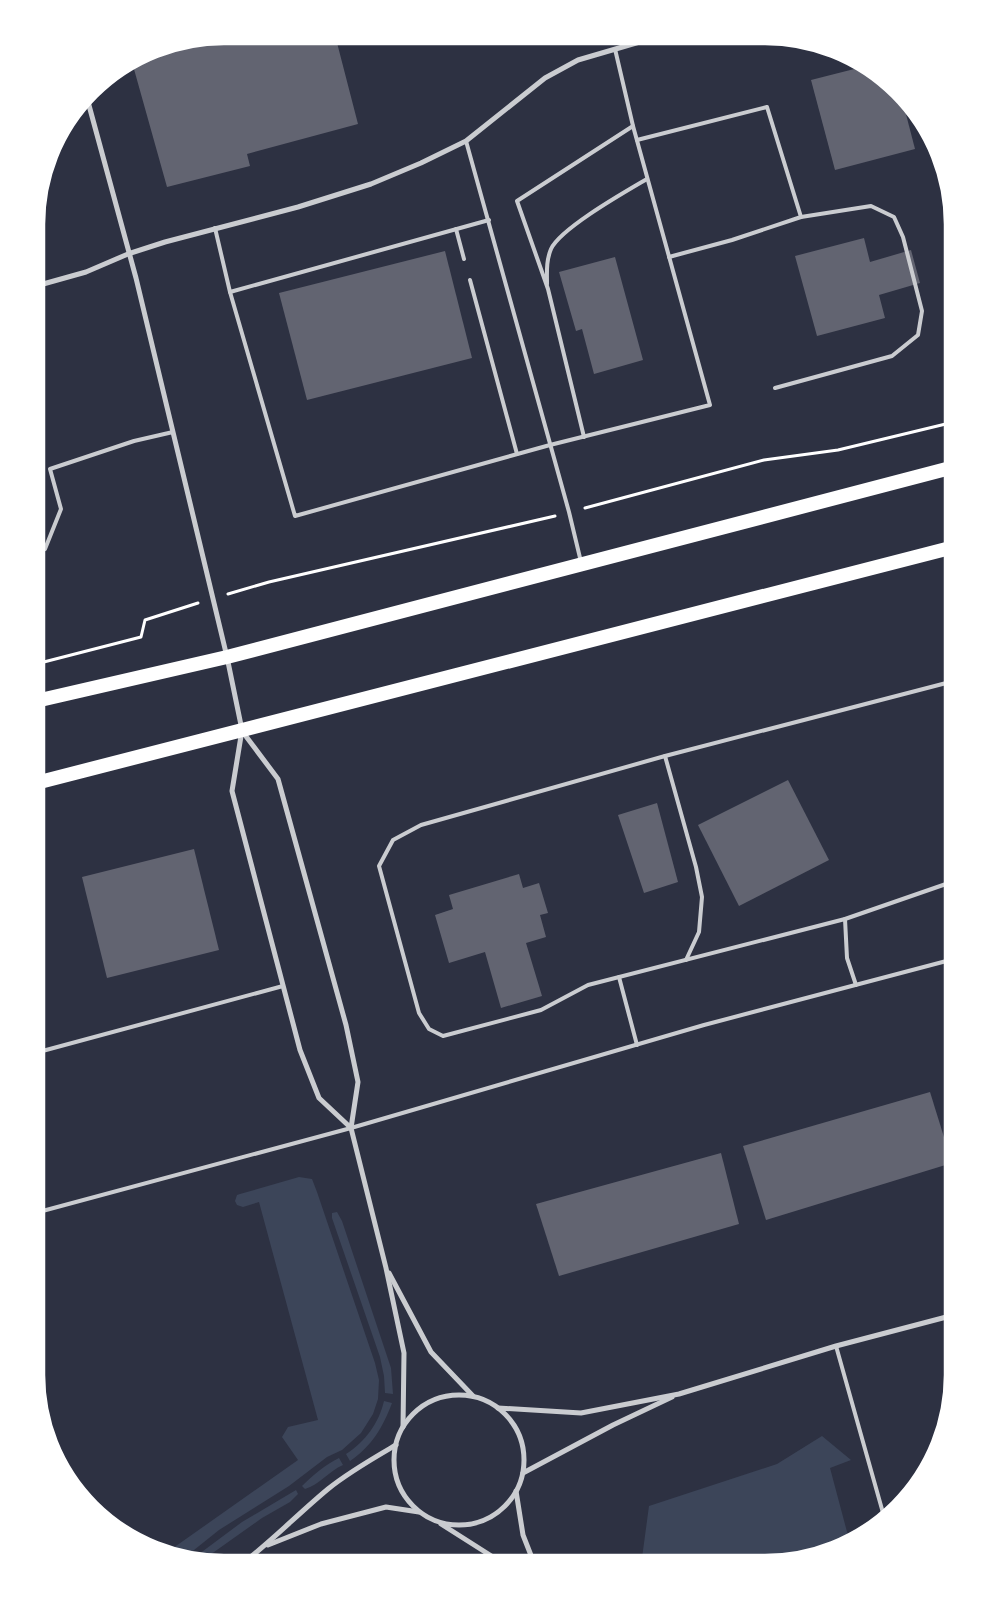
<svg xmlns="http://www.w3.org/2000/svg" width="989" height="1599" viewBox="0 0 989 1599" font-family="'Source Sans 3',sans-serif">
  <rect width="100%" height="100%" fill="#2d3142"/>
  <!-- green -->
  <g fill="#3c4559">
    <path d="M 299,1177 L 312,1179 L 317,1192 L 375,1363 L 379,1380 L 378,1399 L 373,1414 L 361,1433 L 342,1450 L 327,1457 L 289,1486 L 219,1530 L 184,1558 L 166,1553 L 298,1460 L 282,1437 L 288,1427 L 318,1420 L 259,1202 L 243,1207 L 237,1205 L 235,1201 L 237,1195 L 240,1194 Z"/>
    <path d="M 337,1212 L 342,1221 L 391,1368 L 393,1394 L 385,1393 L 384,1376 L 380,1357 L 332,1218 L 332,1213 Z"/>
    <path d="M 384,1401 L 392,1403 C 383,1427 372,1446 350,1461 L 346,1454 C 365,1442 379,1423 384,1401 Z"/>
    <path d="M 822,1436 L 851,1460 L 830,1468 L 850,1543 L 837,1550 L 765,1564 L 644,1564 L 642,1558 L 649,1506 L 777,1464 Z"/>
    <path d="M 339,1458 L 343,1465 C 329,1471 319,1485 305,1489 L 302,1486 C 313,1475 325,1465 339,1458 Z"/>
    <path d="M 296,1490 L 298,1494 L 290,1502 L 262,1518 L 200,1562 L 191,1560 L 242,1522 Z"/>
  </g>
  <!-- building -->
  <g fill="#626471">
    <path d="M 224,35 L 335,35 L 358,124 L 247,154 L 250,166 L 167,187 L 132,62 L 152,49 Z"/>
    <path d="M 866,66 L 880,74 L 901,95 L 915,149 L 835,170 L 811,80 Z"/>
    <path d="M 864,238 L 870,262 L 911,250 L 920,283 L 879,295 L 885,318 L 817,336 L 795,256 Z"/>
    <path d="M 445,251 L 472,358 L 307,400 L 279,293 Z"/>
    <path d="M 615,257 L 643,360 L 594,374 L 582,329 L 576,331 L 559,272 Z"/>
    <path d="M 788,780 L 829,860 L 739,906 L 698,825 Z"/>
    <path d="M 657,803 L 678,882 L 644,893 L 618,815 Z"/>
    <path d="M 194,849 L 219,950 L 107,978 L 82,877 Z"/>
    <path d="M 519,874 L 523,888 L 539,883 L 548,913 L 540,915 L 546,937 L 526,943 L 542,996 L 501,1008 L 485,952 L 449,963 L 435,915 L 453,909 L 449,895 Z"/>
    <path d="M 930,1092 L 952,1163 L 766,1220 L 743,1146 Z"/>
    <path d="M 721,1153 L 739,1224 L 559,1276 L 536,1204 Z"/>
  </g>
  <g fill="none" stroke-linecap="round" stroke-linejoin="round">
    <!-- path -->
    <g stroke="#fff" stroke-width="3">
      <path d="M 585,508 L 764,460 L 838,450 L 954,422"/>
      <path d="M 228,594 L 269,582 L 555,516"/>
      <path d="M 36,664 L 141,637 L 145,620 L 198,603"/>
    </g>
    <!-- service -->
    <g stroke="#caccd0" stroke-width="4">
      <path d="M 637,140 L 767,107 L 801,217 L 732,240 L 669,257"/>
      <path d="M 466,141 L 569,512 L 581,562"/>
      <path d="M 215,228 L 230,292 L 295,516 L 550,445 L 710,405 L 633,126 L 615,49"/>
      <path d="M 456,229 L 464,259"/>
      <path d="M 470,280 L 517,454"/>
      <path d="M 547,284 C 547,272 546,261 551,249 C 561,228 625,192 647,179"/>
      <path d="M 230,292 L 489,220"/>
      <path d="M 775,388 L 892,356 L 918,335 L 922,311 L 903,237 L 894,217 L 871,206 L 801,217"/>
      <path d="M 584,437 L 548,289 L 517,201 L 633,126"/>
      <path d="M 36,552 L 45,549 L 61,509 L 50,469 L 134,441 L 173,432"/>
      <path d="M 665,756 L 696,867 L 702,897 L 699,932 L 686,960"/>
      <path d="M 954,874 L 946,884 L 845,919 L 588,985 L 541,1010 L 443,1036 L 429,1029 L 419,1013 L 379,866 L 393,840 L 421,825 L 665,756 L 954,681"/>
      <path d="M 845,919 L 847,958 L 856,985"/>
      <path d="M 619,977 L 637,1045"/>
      <path d="M 35,1053 L 283,986"/>
      <path d="M 35,1213 L 351,1128 L 704,1025 L 954,959"/>
      <path d="M 836,1346 L 885,1520"/>
    </g>
    <!-- minor -->
    <g stroke="#caccd0" stroke-width="5">
      <path d="M 87,98 L 136,278 L 227,657 L 242,730 L 232,791 L 300,1050 L 319,1098 L 351,1128"/>
      <path d="M 36,286 L 86,272 L 128,254 L 165,242 L 298,207 L 371,184 L 421,163 L 466,141 L 545,78 L 578,60 L 660,36"/>
      <path d="M 242,731 L 278,779 L 346,1025 L 358,1082 L 351,1128 L 386,1268 L 404,1353 L 403,1427"/>
      <path d="M 389,1273 L 431,1352 L 473,1396"/>
      <circle cx="459" cy="1460" r="65"/>
      <path d="M 498,1408 L 581,1413 L 679,1394 L 836,1346 L 954,1315"/>
      <path d="M 523,1473 L 613,1425 L 672,1397"/>
      <path d="M 516,1491 L 523,1535 L 534,1563"/>
      <path d="M 441,1524 L 493,1557 L 497,1563"/>
      <path d="M 268,1545 L 321,1524 L 386,1507 L 419,1512"/>
      <path d="M 243,1563 C 273,1540 299,1513 328,1489 C 349,1472 372,1459 396,1445"/>
    </g>
    <!-- trunk -->
    <g stroke="#fff" stroke-width="14">
      <path d="M 36,701 L 227,657 L 954,467"/>
      <path d="M 36,783 L 954,547"/>
    </g>
  </g>
  <!-- crop -->
  <path d="M0 0H989V1599H0ZM224 44H765A180 180 0 0 1 945 224V1375A180 180 0 0 1 765 1555H224A180 180 0 0 1 44 1375V224A180 180 0 0 1 224 44Z" fill="#fff" fill-rule="evenodd"/>
  <path fill="none" stroke="#fff" stroke-width="2.5" d="M224 44H765A180 180 0 0 1 945 224V1375A180 180 0 0 1 765 1555H224A180 180 0 0 1 44 1375V224A180 180 0 0 1 224 44Z"/>
</svg>
